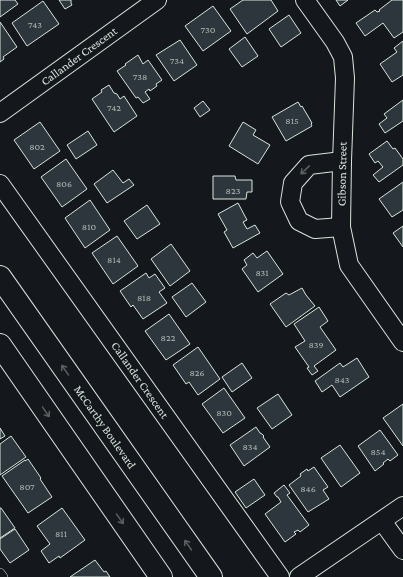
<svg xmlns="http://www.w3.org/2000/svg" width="403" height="577" viewBox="0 0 403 577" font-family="'Crimson Pro',serif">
  <rect width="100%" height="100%" fill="#14181c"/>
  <!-- building -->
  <g fill="#2c363c" stroke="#d8e6dc">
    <path d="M 0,0 L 15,0 L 18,4 L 0,17 Z"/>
    <path d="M 59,0 L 71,0 L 71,3 L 72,5 L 65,9 Z"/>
    <path d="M 243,0 L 271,0 L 278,11 L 247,34 L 230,9 Z"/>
    <path d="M 336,0 L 348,0 L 340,6 Z"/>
    <path d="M 392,0 L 403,0 L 403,32 L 394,38 L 383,23 L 365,36 L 356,23 L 375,10 L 377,12 L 380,11 L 379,10 Z"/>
    <path d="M 43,1 L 59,24 L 27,46 L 12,23 Z"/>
    <path d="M 213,6 L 231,31 L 203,51 L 185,26 Z"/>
    <path d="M 289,15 L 301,33 L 281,47 L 269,29 Z"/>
    <path d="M 0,22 L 17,47 L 3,57 L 4,59 L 0,62 Z"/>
    <path d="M 245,37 L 258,56 L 242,67 L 229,49 Z"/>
    <path d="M 180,40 L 197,65 L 174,81 L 156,55 Z"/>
    <path d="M 403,41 L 403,75 L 392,82 L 380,64 L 397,52 L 394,48 Z"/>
    <path d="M 138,55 L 143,64 L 148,60 L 162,80 L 156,84 L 157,86 L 150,91 L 149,89 L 145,92 L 150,99 L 143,103 L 138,97 L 136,98 L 117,71 L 126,65 L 125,64 Z"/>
    <path d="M 109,85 L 114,93 L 117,94 L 120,99 L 124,96 L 137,116 L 114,132 L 92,99 L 102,92 L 101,90 Z"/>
    <path d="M 403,100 L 403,121 L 385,133 L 379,124 L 387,118 L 384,114 Z"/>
    <path d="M 203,101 L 210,110 L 200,117 L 194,108 Z"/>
    <path d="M 298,102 L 301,107 L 302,106 L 312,123 L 311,124 L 312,126 L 286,141 L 272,117 Z"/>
    <path d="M 40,122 L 60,151 L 34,169 L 14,140 Z"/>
    <path d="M 243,122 L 256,130 L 253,135 L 270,145 L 258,164 L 229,146 Z"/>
    <path d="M 88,131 L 97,145 L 76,159 L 67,145 Z"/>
    <path d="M 387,141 L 393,149 L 395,148 L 403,159 L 403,165 L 379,182 L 373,175 L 383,167 L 378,161 L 375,163 L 369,154 Z"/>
    <path d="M 66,159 L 87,189 L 62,207 L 41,177 Z"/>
    <path d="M 113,170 L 123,183 L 129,179 L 134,185 L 107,203 L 94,184 Z"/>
    <path d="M 213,176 L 235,176 L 236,180 L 252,180 L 252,192 L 247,192 L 246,199 L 213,199 Z"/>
    <path d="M 403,182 L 403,210 L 392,217 L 379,199 Z"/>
    <path d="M 90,200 L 110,230 L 85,248 L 65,218 Z"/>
    <path d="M 238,203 L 247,220 L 243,222 L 247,229 L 255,225 L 260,233 L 233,248 L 224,232 L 227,230 L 218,214 Z"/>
    <path d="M 147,205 L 160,224 L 137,239 L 124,221 Z"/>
    <path d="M 403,226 L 403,247 L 393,233 Z"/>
    <path d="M 117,236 L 138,266 L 113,284 L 92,253 Z"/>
    <path d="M 171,244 L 190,271 L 170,286 L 151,259 Z"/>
    <path d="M 267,251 L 283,274 L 258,292 L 242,269 L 247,265 L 244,260 L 253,253 L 257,258 Z"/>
    <path d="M 146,273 L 149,278 L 155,274 L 165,288 L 159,292 L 167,303 L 143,319 L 133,305 L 131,307 L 120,291 Z"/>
    <path d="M 192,283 L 206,302 L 186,317 L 172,297 Z"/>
    <path d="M 302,288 L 306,295 L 315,306 L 286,327 L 270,304 L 286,293 L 289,295 Z"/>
    <path d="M 319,307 L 328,321 L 320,327 L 336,350 L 314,366 L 318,371 L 312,375 L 307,368 L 309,367 L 295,347 L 305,341 L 294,324 Z"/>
    <path d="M 169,314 L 190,344 L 166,360 L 145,331 Z"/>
    <path d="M 198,347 L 220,379 L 198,395 L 189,382 L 186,384 L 173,365 Z"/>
    <path d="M 357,358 L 369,377 L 340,397 L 332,385 L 322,392 L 315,381 L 340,363 L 343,367 Z"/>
    <path d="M 242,363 L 252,378 L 232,392 L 222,377 Z"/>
    <path d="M 224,388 L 245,418 L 223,433 L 202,404 Z"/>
    <path d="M 278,394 L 292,415 L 272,429 L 257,408 Z"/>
    <path d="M 403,404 L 403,446 L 383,418 Z"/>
    <path d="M 256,427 L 260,433 L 262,434 L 264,436 L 263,437 L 270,447 L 244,466 L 230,445 Z"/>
    <path d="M 0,428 L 5,436 L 0,439 Z"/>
    <path d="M 380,430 L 398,455 L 390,461 L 388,459 L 383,463 L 384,464 L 375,471 L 358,446 Z"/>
    <path d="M 11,436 L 26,457 L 0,475 L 0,444 Z"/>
    <path d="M 340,445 L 360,473 L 341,487 L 321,458 Z"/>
    <path d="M 28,459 L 41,478 L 40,479 L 52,497 L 28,513 L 2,476 L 25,460 L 25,461 Z"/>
    <path d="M 314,467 L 328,487 L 323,490 L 329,499 L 308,512 L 289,485 L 301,476 L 300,474 L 307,469 L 308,471 Z"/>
    <path d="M 254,479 L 265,495 L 246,508 L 235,492 Z"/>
    <path d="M 284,485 L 290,493 L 287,495 L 309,525 L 300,532 L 298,530 L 294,532 L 296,534 L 285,542 L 265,514 L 281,502 L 278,497 L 277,497 L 274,493 Z"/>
    <path d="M 0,508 L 1,508 L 15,528 L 0,538 Z"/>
    <path d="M 62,508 L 85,540 L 60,558 L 59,556 L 49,563 L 41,551 L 50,544 L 37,526 Z"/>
    <path d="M 15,529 L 29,550 L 10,563 L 0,549 L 0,539 Z"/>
    <path d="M 95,560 L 104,572 L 106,571 L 110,577 L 70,577 Z"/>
  </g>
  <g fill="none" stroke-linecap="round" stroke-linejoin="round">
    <!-- service casing -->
    <g stroke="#d8e6dc" stroke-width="10">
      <path id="service" d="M 0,573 L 3,577"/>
    </g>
    <!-- minor casing -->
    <g stroke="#d8e6dc" stroke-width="20">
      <g id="minor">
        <path d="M 305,0 L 335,42 L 343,57 L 345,78 L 342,161 L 341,227 L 349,265 L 403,342"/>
        <path d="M 0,113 L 157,0"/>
        <path d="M 0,184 L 280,577"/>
        <path d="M 341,227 L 315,229 L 299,221 L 290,202 L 293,183 L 309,165 L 342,161"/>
        <path d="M 382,521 L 403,550"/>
        <path d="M 299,577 L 403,506"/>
      </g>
    </g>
    <!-- secondary casing -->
    <g stroke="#d8e6dc" stroke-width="24">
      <g id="secondary">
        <path d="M 0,277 L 211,577"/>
        <path d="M 0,345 L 161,577"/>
      </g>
    </g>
    <!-- service -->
    <use href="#service" stroke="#14181c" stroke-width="9"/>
    <!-- minor -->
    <use href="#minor" stroke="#14181c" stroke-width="18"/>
    <!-- secondary -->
    <use href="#secondary" stroke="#14181c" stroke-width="22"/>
  </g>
  <!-- one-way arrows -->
  <defs><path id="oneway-shaft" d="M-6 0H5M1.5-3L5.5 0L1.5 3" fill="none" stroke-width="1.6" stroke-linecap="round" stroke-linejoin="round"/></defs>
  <g stroke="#59605f">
    <use href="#oneway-shaft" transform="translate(305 170) rotate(136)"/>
    <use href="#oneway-shaft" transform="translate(65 370) rotate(-125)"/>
    <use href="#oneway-shaft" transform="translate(46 412) rotate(55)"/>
    <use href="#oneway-shaft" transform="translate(120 519) rotate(55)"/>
    <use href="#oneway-shaft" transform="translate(188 545) rotate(-125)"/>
  </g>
  <g text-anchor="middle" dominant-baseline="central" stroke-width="3" stroke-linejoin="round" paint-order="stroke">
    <!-- number labels -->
    <g font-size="10" fill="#adbab4">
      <text x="35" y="24">743</text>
      <text x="208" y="29">730</text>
      <text x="177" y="60">734</text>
      <text x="140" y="76">738</text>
      <text x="114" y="107">742</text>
      <text x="292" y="120">815</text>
      <text x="37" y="146">802</text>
      <text x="64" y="183">806</text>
      <text x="233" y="190">823</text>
      <text x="89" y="226">810</text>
      <text x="114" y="259">814</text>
      <text x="262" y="272">831</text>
      <text x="144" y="297">818</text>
      <text x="168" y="337">822</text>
      <text x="316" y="344">839</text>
      <text x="197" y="372">826</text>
      <text x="342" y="379">843</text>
      <text x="224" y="412">830</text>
      <text x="250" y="446">834</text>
      <text x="378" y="451">854</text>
      <text x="27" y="486">807</text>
      <text x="308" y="488">846</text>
      <text x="61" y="533">811</text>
    </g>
    <!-- street labels -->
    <g font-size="12" fill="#d8e6dc" stroke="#14181c">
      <text transform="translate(79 56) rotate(-36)">Callander Crescent</text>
      <text transform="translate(342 174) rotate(-89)">Gibson Street</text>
      <text transform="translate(140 380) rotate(55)">Callander Crescent</text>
      <text transform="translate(105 427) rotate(55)">McCarthy Boulevard</text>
    </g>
  </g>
</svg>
